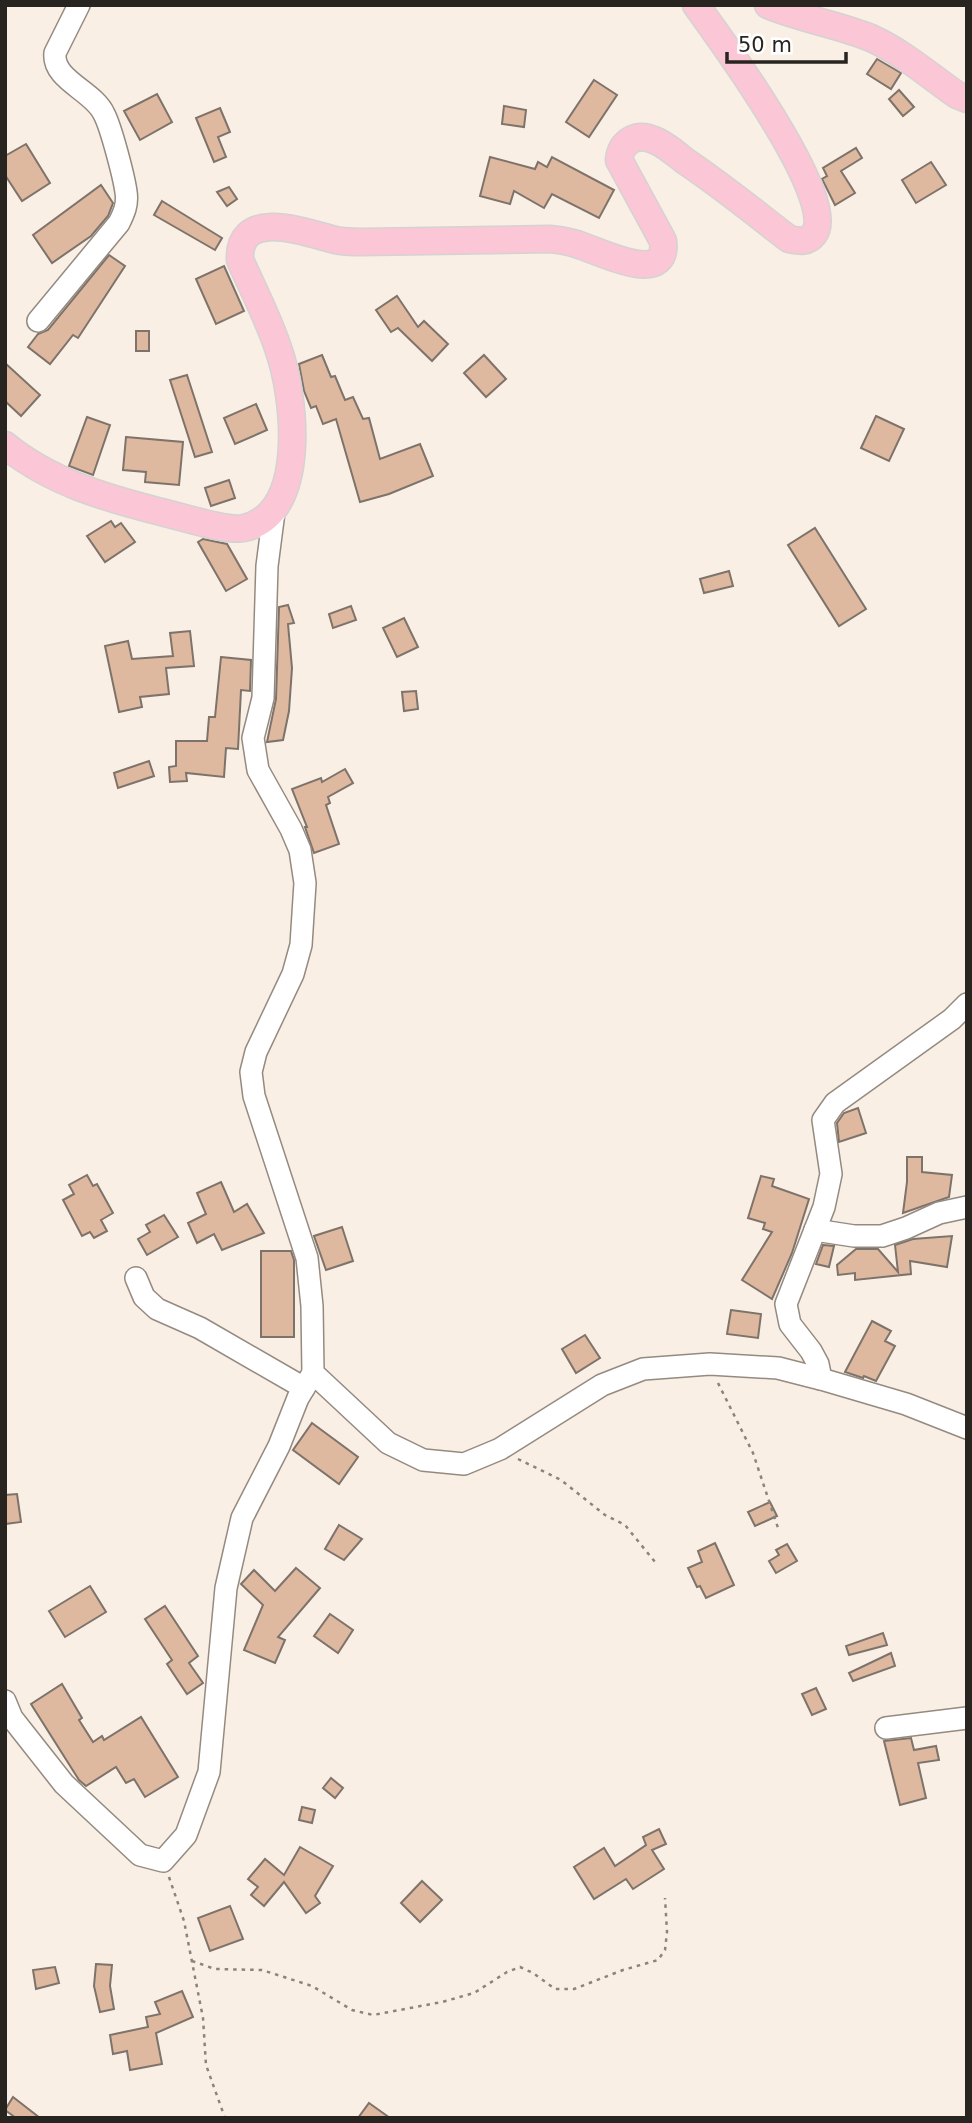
<svg xmlns="http://www.w3.org/2000/svg" width="972" height="2123" viewBox="0 0 972 2123" font-family="'DejaVu Sans',sans-serif">
  <rect width="100%" height="100%" fill="#faefe4"/>
  <!-- building -->
  <g fill="#dfb99f" stroke="#7e736b" stroke-width="2">
    <path d="M 877,59 L 901,73 L 891,89 L 867,74 Z"/>
    <path d="M 594,80 L 617,95 L 589,137 L 566,122 Z"/>
    <path d="M 899,90 L 914,107 L 903,116 L 889,99 Z"/>
    <path d="M 157,94 L 172,122 L 140,140 L 124,111 Z"/>
    <path d="M 504,106 L 526,110 L 524,127 L 502,124 Z"/>
    <path d="M 220,108 L 230,132 L 218,137 L 226,157 L 214,162 L 196,118 Z"/>
    <path d="M 26,144 L 50,183 L 22,201 L 5,175 L 5,156 Z"/>
    <path d="M 856,148 L 862,158 L 841,171 L 855,193 L 835,205 L 822,179 L 827,176 L 823,168 Z"/>
    <path d="M 490,157 L 535,169 L 538,162 L 547,167 L 552,157 L 614,190 L 599,218 L 552,194 L 544,208 L 514,191 L 510,204 L 480,196 Z"/>
    <path d="M 931,162 L 946,185 L 916,203 L 902,180 Z"/>
    <path d="M 101,185 L 113,203 L 108,216 L 91,236 L 52,263 L 33,235 Z"/>
    <path d="M 229,187 L 237,199 L 227,206 L 217,192 Z"/>
    <path d="M 162,201 L 222,238 L 215,250 L 154,215 Z"/>
    <path d="M 109,255 L 125,266 L 78,338 L 73,335 L 50,364 L 28,347 L 38,334 L 48,330 Z"/>
    <path d="M 224,266 L 244,311 L 216,324 L 196,279 Z"/>
    <path d="M 397,296 L 418,327 L 424,321 L 448,344 L 432,361 L 398,328 L 391,332 L 376,310 Z"/>
    <rect x="136" y="331" width="13" height="20"/>
    <path d="M 322,355 L 331,377 L 335,376 L 345,400 L 353,397 L 363,419 L 369,418 L 380,459 L 420,444 L 433,476 L 389,494 L 360,502 L 336,419 L 323,424 L 316,406 L 311,408 L 304,391 L 299,364 Z"/>
    <path d="M 484,355 L 506,379 L 486,397 L 464,373 Z"/>
    <path d="M 5,363 L 40,395 L 21,416 L 5,401 Z"/>
    <path d="M 187,375 L 212,452 L 195,457 L 170,380 Z"/>
    <path d="M 256,404 L 267,430 L 235,444 L 224,418 Z"/>
    <path d="M 876,416 L 904,429 L 889,461 L 861,448 Z"/>
    <path d="M 87,417 L 110,425 L 93,475 L 69,466 Z"/>
    <path d="M 126,437 L 183,442 L 179,485 L 145,482 L 146,472 L 123,470 Z"/>
    <path d="M 229,480 L 235,498 L 211,506 L 205,488 Z"/>
    <path d="M 111,521 L 115,527 L 121,523 L 135,542 L 105,562 L 87,536 Z"/>
    <path d="M 815,528 L 866,609 L 839,626 L 788,545 Z"/>
    <path d="M 203,539 L 227,544 L 247,579 L 226,591 L 198,542 Z"/>
    <path d="M 729,571 L 733,586 L 704,593 L 700,579 Z"/>
    <path d="M 288,605 L 294,623 L 288,624 L 292,668 L 289,711 L 283,740 L 267,742 L 276,699 L 279,607 Z"/>
    <path d="M 351,606 L 356,620 L 333,628 L 329,614 Z"/>
    <path d="M 404,618 L 418,647 L 397,657 L 383,628 Z"/>
    <path d="M 190,631 L 194,666 L 166,668 L 169,694 L 140,697 L 142,707 L 119,712 L 105,646 L 128,641 L 132,659 L 173,656 L 170,633 Z"/>
    <path d="M 221,657 L 251,660 L 250,691 L 241,690 L 238,749 L 226,748 L 224,777 L 186,773 L 187,781 L 170,782 L 169,767 L 176,766 L 176,741 L 207,741 L 209,717 L 215,717 Z"/>
    <path d="M 416,691 L 418,709 L 404,711 L 402,692 Z"/>
    <path d="M 149,761 L 154,776 L 118,788 L 114,773 Z"/>
    <path d="M 345,769 L 353,783 L 328,797 L 330,803 L 326,805 L 339,844 L 314,853 L 305,827 L 307,827 L 292,789 L 321,778 L 322,782 Z"/>
    <path d="M 858,1108 L 866,1133 L 839,1142 L 837,1123 L 844,1113 Z"/>
    <path d="M 907,1157 L 922,1157 L 922,1172 L 952,1175 L 949,1197 L 903,1213 L 907,1182 Z"/>
    <path d="M 87,1175 L 93,1186 L 97,1184 L 113,1213 L 101,1220 L 107,1231 L 94,1238 L 90,1232 L 82,1236 L 63,1200 L 74,1194 L 69,1185 Z"/>
    <path d="M 761,1176 L 774,1179 L 772,1186 L 809,1199 L 792,1253 L 772,1299 L 742,1280 L 772,1232 L 763,1229 L 765,1223 L 748,1218 Z"/>
    <path d="M 221,1182 L 234,1212 L 247,1204 L 264,1233 L 222,1250 L 214,1234 L 197,1243 L 188,1223 L 206,1214 L 197,1193 Z"/>
    <path d="M 164,1215 L 178,1237 L 147,1255 L 138,1239 L 150,1232 L 146,1225 Z"/>
    <path d="M 342,1227 L 353,1261 L 326,1270 L 314,1236 Z"/>
    <path d="M 952,1236 L 947,1267 L 910,1261 L 911,1274 L 855,1280 L 855,1273 L 838,1275 L 837,1265 L 856,1249 L 878,1249 L 898,1272 L 895,1245 L 913,1239 Z"/>
    <path d="M 823,1245 L 834,1246 L 829,1267 L 816,1264 Z"/>
    <path d="M 261,1251 L 291,1251 L 294,1260 L 294,1337 L 261,1337 Z"/>
    <path d="M 731,1310 L 761,1314 L 758,1338 L 727,1334 Z"/>
    <path d="M 872,1321 L 891,1331 L 885,1341 L 895,1346 L 876,1381 L 864,1376 L 863,1378 L 845,1372 Z"/>
    <path d="M 585,1335 L 600,1358 L 576,1373 L 562,1349 Z"/>
    <path d="M 312,1423 L 358,1457 L 339,1484 L 293,1450 Z"/>
    <path d="M 17,1494 L 21,1522 L 5,1524 L 5,1495 Z"/>
    <path d="M 770,1502 L 777,1516 L 755,1526 L 748,1512 Z"/>
    <path d="M 339,1525 L 362,1539 L 344,1560 L 325,1549 Z"/>
    <path d="M 715,1543 L 734,1585 L 706,1598 L 700,1586 L 697,1587 L 688,1568 L 702,1562 L 698,1551 Z"/>
    <path d="M 787,1544 L 797,1561 L 776,1573 L 769,1561 L 779,1555 L 776,1550 Z"/>
    <path d="M 296,1568 L 320,1588 L 278,1637 L 285,1640 L 275,1663 L 244,1650 L 263,1605 L 241,1584 L 254,1570 L 275,1591 Z"/>
    <path d="M 90,1586 L 106,1612 L 65,1637 L 49,1611 Z"/>
    <path d="M 165,1606 L 198,1656 L 189,1663 L 203,1683 L 187,1694 L 167,1664 L 172,1660 L 145,1619 Z"/>
    <path d="M 330,1614 L 353,1630 L 338,1653 L 314,1636 Z"/>
    <path d="M 883,1633 L 887,1645 L 849,1655 L 846,1646 Z"/>
    <path d="M 891,1653 L 895,1666 L 853,1681 L 849,1673 Z"/>
    <path d="M 62,1684 L 82,1718 L 79,1720 L 93,1742 L 102,1736 L 104,1740 L 141,1717 L 178,1777 L 145,1797 L 134,1779 L 126,1783 L 116,1767 L 86,1786 L 79,1780 L 31,1704 Z"/>
    <path d="M 816,1688 L 826,1709 L 812,1715 L 802,1694 Z"/>
    <path d="M 911,1738 L 914,1750 L 936,1746 L 939,1760 L 918,1763 L 926,1798 L 900,1805 L 884,1741 Z"/>
    <path d="M 331,1778 L 343,1788 L 335,1798 L 323,1788 Z"/>
    <path d="M 302,1807 L 315,1810 L 312,1823 L 299,1820 Z"/>
    <path d="M 659,1829 L 666,1844 L 652,1850 L 664,1869 L 633,1889 L 626,1879 L 594,1899 L 574,1867 L 604,1848 L 615,1866 L 646,1845 L 643,1837 Z"/>
    <path d="M 300,1847 L 333,1866 L 315,1896 L 320,1903 L 306,1913 L 284,1882 L 264,1906 L 251,1895 L 258,1887 L 248,1879 L 265,1859 L 284,1875 Z"/>
    <path d="M 422,1881 L 442,1900 L 420,1922 L 401,1903 Z"/>
    <path d="M 230,1906 L 243,1939 L 210,1951 L 198,1918 Z"/>
    <path d="M 96,1964 L 112,1965 L 110,1986 L 114,2009 L 100,2012 L 94,1986 Z"/>
    <path d="M 55,1967 L 59,1983 L 36,1989 L 33,1970 Z"/>
    <path d="M 182,1991 L 193,2017 L 156,2033 L 162,2064 L 130,2070 L 127,2051 L 113,2054 L 110,2035 L 148,2027 L 146,2017 L 160,2014 L 155,2002 Z"/>
    <path d="M 13,2097 L 40,2118 L 16,2118 L 5,2110 Z"/>
    <path d="M 369,2103 L 390,2118 L 358,2118 Z"/>
  </g>
  <g fill="none" stroke-linecap="round" stroke-linejoin="round">
    <!-- minor casing -->
    <g stroke="#948a80" stroke-width="24">
      <g id="minor">
        <path d="M 38,321 L 119,223 C 124,213 128,204 126,192 C 124,177 111,127 104,114 C 94,91 52,80 55,53 L 79,5"/>
        <path d="M 274,512 L 267,566 L 263,698 L 253,738 L 258,770 L 291,829 L 300,850 L 305,883 L 301,945 L 293,974 L 256,1052 L 251,1072 L 254,1096 L 307,1258 L 312,1306 L 313,1373 L 388,1443 L 423,1460 L 464,1464 L 500,1449 L 602,1385 L 643,1369 L 710,1364 L 778,1368 L 821,1379 L 906,1404 L 967,1428"/>
        <path d="M 815,1230 L 854,1236 L 882,1236 L 906,1228 L 939,1213 L 967,1207"/>
        <path d="M 136,1278 L 144,1297 L 157,1309 L 200,1328 L 304,1388"/>
        <path d="M 821,1379 L 818,1364 L 811,1351 L 790,1324 L 786,1304 L 824,1207 L 831,1174 L 823,1120 L 835,1103 L 952,1019 L 967,1004"/>
        <path d="M 5,1701 L 12,1718 L 64,1784 L 140,1855 L 163,1861 L 186,1835 L 209,1772 L 226,1588 L 242,1518 L 279,1446 L 298,1398 L 313,1373"/>
        <path d="M 886,1728 L 967,1718"/>
      </g>
    </g>
    <!-- major casing -->
    <g stroke="#d4d3d2" stroke-width="29">
      <g id="major">
        <path d="M 768,5 C 802,19 839,25 871,38 C 902,52 930,76 957,95 L 967,99"/>
        <path d="M 5,445 C 50,482 106,498 161,512 C 180,516 227,532 244,528 C 309,514 295,395 278,348 C 268,318 253,289 240,260 C 238,206 307,233 335,240 C 344,242 353,242 363,242 L 550,239 C 561,240 572,242 582,246 C 601,252 669,287 663,241 L 619,160 C 621,142 636,132 654,140 C 665,144 676,154 685,161 C 721,185 755,213 789,239 C 799,241 807,243 814,234 C 840,201 719,37 696,5"/>
      </g>
    </g>
    <!-- path -->
    <g stroke="#8b847c" stroke-width="2.5" stroke-dasharray="3.5 5" stroke-linecap="butt">
      <path d="M 718,1383 L 753,1453 L 779,1531"/>
      <path d="M 518,1459 L 561,1480 L 605,1515 L 625,1525 L 655,1562"/>
      <path d="M 169,1877 L 184,1921 L 203,2018 L 206,2065 L 225,2118"/>
      <path d="M 192,1961 L 215,1969 L 262,1970 L 312,1986 L 352,2010 L 373,2015 L 442,2002 L 474,1993 L 507,1972 L 520,1967 L 533,1973 L 555,1989 L 574,1989 L 623,1970 L 658,1960 L 665,1950 L 667,1932 L 665,1898"/>
    </g>
    <!-- minor -->
    <use href="#minor" stroke="#fff" stroke-width="21"/>
    <!-- major -->
    <use href="#major" stroke="#fbc6d5" stroke-width="26"/>
  </g>
  <!-- border -->
  <rect width="972" height="2123" fill="none" stroke="#282420" stroke-width="14"/>
  <!-- scale -->
  <path d="M727 52v10h119v-10" fill="none" stroke="#282420" stroke-width="3.5"/>
  <text x="738" y="52" font-size="21" fill="#282420" stroke="#ffffff" stroke-width="5" paint-order="stroke">50 m</text>
</svg>
